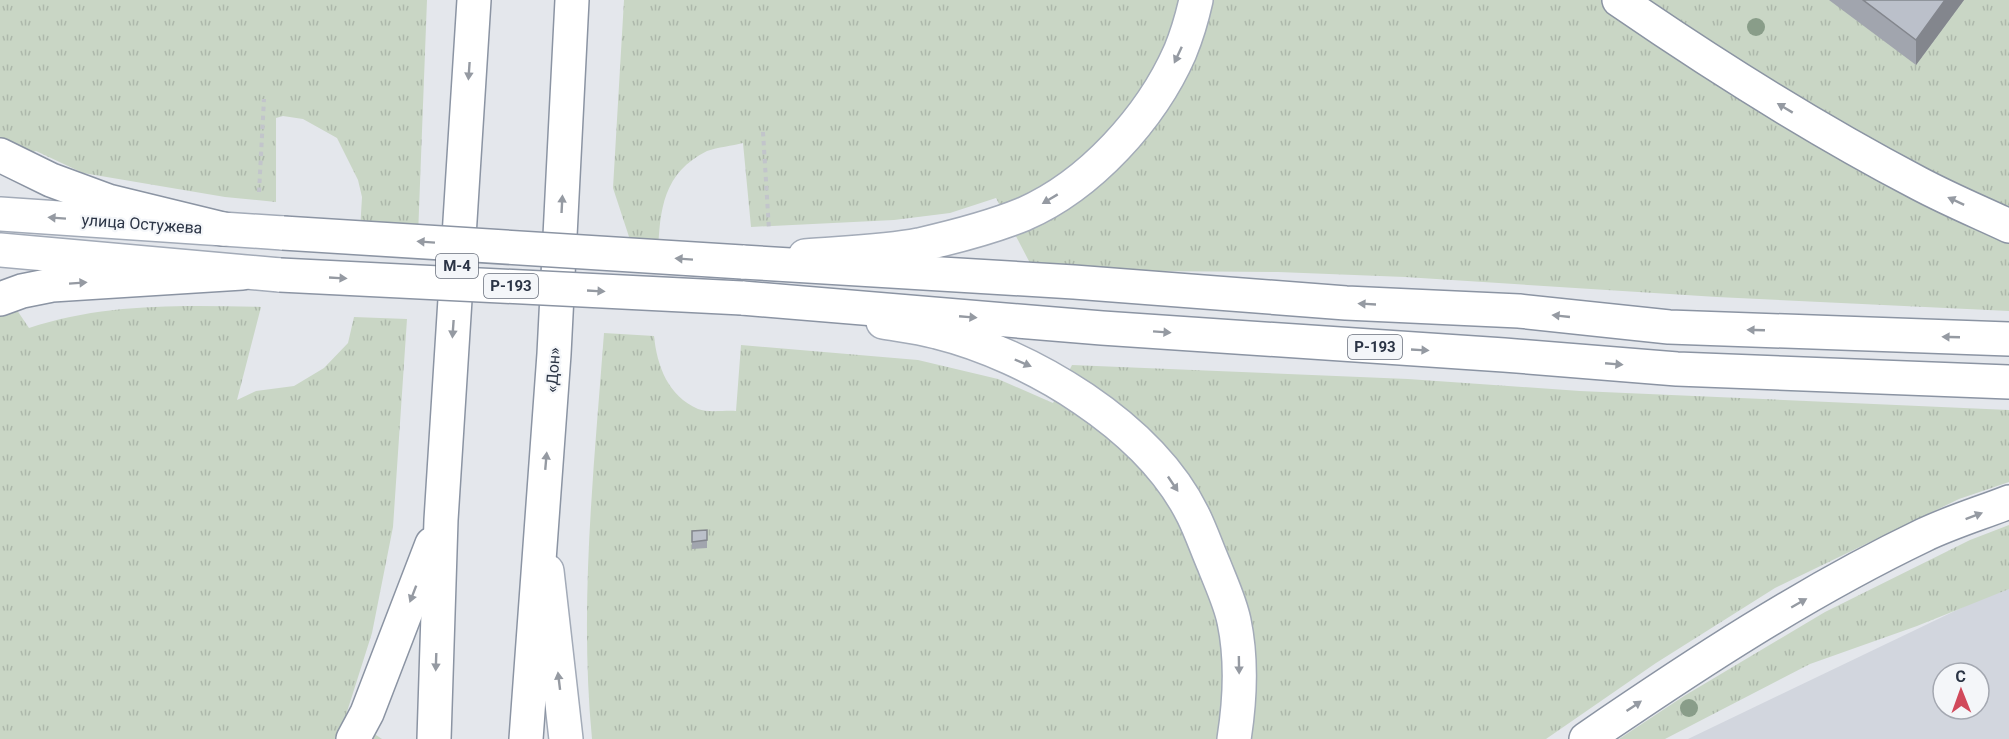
<svg xmlns="http://www.w3.org/2000/svg" width="2009" height="739" viewBox="0 0 2009 739" font-family="Roboto,sans-serif">
  <defs>
    <pattern id="grass-tufts" width="24" height="20" patternUnits="userSpaceOnUse" patternTransform="scale(1.5)"><rect width="24" height="20" fill="#c9d6c5"/><path d="M3 7l-1-3M5 7V3M7 7l1-3M15 17l-1-3M17 17v-4M19 17l1-3" fill="none" stroke="#adb8ab"/></pattern>
  </defs>
  <rect width="100%" height="100%" fill="#e4e7ec"/>
  <!-- built -->
  <path fill="#d2d6de" fill-rule="evenodd" d="M 2009,585 L 2009,739 L 1688,739 ZM 1943,673 L 1979,673 L 1979,709 L 1943,709 Z"/>
  <!-- grass -->
  <g fill="url(#grass-tufts)">
    <path d="M 0,0 L 427,0 L 418,236 L 360,231 L 362,197 L 358,180 L 337,138 L 303,119 L 283,116 L 276,118 L 276,202 L 225,197 L 83,173 L 36,151 L 0,164 Z"/>
    <path d="M 624,0 L 2009,0 L 2009,311 L 1717,297 L 1405,277 L 1278,272 L 1148,271 L 1031,265 L 996,198 L 950,213 L 894,220 L 751,227 L 743,143 C 732,146 718,147 707,151 C 663,173 660,209 658,253 L 634,252 L 613,188 Z"/>
    <path d="M 0,285 L 29,328 C 103,303 184,305 261,307 L 237,400 L 256,391 L 294,386 L 324,368 L 348,343 L 354,317 L 407,319 L 393,527 L 372,633 L 346,715 L 382,739 L 0,739 Z"/>
    <path d="M 604,333 L 654,336 C 657,366 668,396 698,409 C 708,413 725,410 736,411 L 741,345 L 918,360 L 998,379 L 1053,403 L 1072,365 L 1408,379 L 1580,391 L 2009,410 L 2009,482 L 1959,499 L 1775,588 L 1656,663 L 1546,739 L 592,739 C 579,604 594,468 604,333 Z"/>
    <path d="M 2009,525 L 2009,589 L 1917,626 L 1810,664 L 1665,739 L 1619,739 L 1684,696 L 1825,612 L 1970,540 Z"/>
  </g>
  <g fill="none" stroke-linecap="round" stroke-linejoin="round">
    <!-- primary casing -->
    <g stroke="#a3abb8" stroke-width="36">
      <g id="primary">
        <path d="M 0,214 L 283,233"/>
        <path d="M 0,250 L 280,275"/>
        <path d="M 805,256 C 840,253 884,252 919,245 C 954,237 990,228 1024,214 C 1090,185 1151,118 1180,52 C 1187,35 1192,18 1196,0"/>
        <path d="M 883,322 C 901,325 919,327 937,332 C 1030,355 1149,426 1193,515 C 1201,531 1207,549 1214,565 C 1221,583 1230,602 1234,621 C 1242,659 1240,701 1234,739"/>
        <path d="M 547,571 L 566,739"/>
      </g>
    </g>
    <!-- trunk casing -->
    <g stroke="#8b94a3" stroke-width="36">
      <g id="trunk">
        <path d="M 1619,0 C 1715,66 1815,129 1918,183 C 1948,199 1979,212 2009,226"/>
        <path d="M 0,155 L 51,180 L 108,201 L 223,229"/>
        <path d="M 742,262 L 1074,282 L 1346,303 L 1519,311 L 1669,327 L 2009,339"/>
        <path d="M 742,298 L 1102,328 L 1504,355 L 1677,369 L 2009,382"/>
        <path d="M 0,299 L 22,291 L 52,285 L 242,273"/>
        <path d="M 353,739 L 367,713 L 432,544"/>
        <path d="M 434,739 L 441,520 L 474,0"/>
        <path d="M 526,739 L 554,354 L 572,0"/>
        <path d="M 1586,739 C 1694,665 1805,592 1924,535 C 1951,522 1981,513 2009,502"/>
      </g>
    </g>
    <!-- path -->
    <g stroke="#c2c5cb" stroke-width="4" stroke-dasharray="4.5 4.5" stroke-linecap="butt">
      <path d="M 763,132 L 769,230"/>
      <path d="M 259,192 L 264,99"/>
    </g>
    <!-- primary -->
    <use href="#primary" stroke="#fff" stroke-width="33"/>
    <!-- trunk -->
    <use href="#trunk" stroke="#fff" stroke-width="33"/>
    <!-- trunk-bridge casing -->
    <g stroke="#8b94a3" stroke-width="36" stroke-linecap="butt">
      <g id="trunk-bridge">
        <path d="M 283,233 L 742,262"/>
        <path d="M 280,275 L 742,298"/>
      </g>
    </g>
    <!-- trunk-bridge -->
    <use href="#trunk-bridge" stroke="#fff" stroke-width="33"/>
  </g>
  <!-- trees -->
  <g fill="#899d89">
    <circle cx="1756" cy="27" r="9"/>
    <circle cx="1689" cy="708" r="9"/>
  </g>
  <!-- wall -->
  <g fill="#a1a5ae">
    <path d="M 1829,0 L 1964,0 L 1916,65 Z"/>
    <path d="M 707,530 L 707,548 L 692,549 L 692,531 Z"/>
  </g>
  <!-- shaded-wall -->
  <path fill="#83868d" d="M 1945,0 L 1964,0 L 1916,65 L 1916,40 Z"/>
  <!-- building -->
  <g fill="#bbc0ca" stroke="#83868d" stroke-width="1.5">
    <path d="M 1863,0 L 1945,0 L 1916,40 Z"/>
    <path d="M 707,530 L 707,540 L 692,542 L 692,531 Z"/>
  </g>
  <!-- one-way arrows -->
  <defs><path id="oneway-solid" d="M-6-.8H1V-3.2L6.5 0L1 3.2V.8H-6Z" transform="scale(1.5)"/></defs>
  <g fill="#959aa2">
    <use href="#oneway-solid" transform="translate(1178 55) rotate(115)"/>
    <use href="#oneway-solid" transform="translate(469 71) rotate(94)"/>
    <use href="#oneway-solid" transform="translate(1785 108) rotate(-149)"/>
    <use href="#oneway-solid" transform="translate(1050 199) rotate(149)"/>
    <use href="#oneway-solid" transform="translate(1956 201) rotate(-155)"/>
    <use href="#oneway-solid" transform="translate(562 204) rotate(-87)"/>
    <use href="#oneway-solid" transform="translate(57 218) rotate(-176)"/>
    <use href="#oneway-solid" transform="translate(426 242) rotate(-176)"/>
    <use href="#oneway-solid" transform="translate(684 259) rotate(-176)"/>
    <use href="#oneway-solid" transform="translate(338 278) rotate(3)"/>
    <use href="#oneway-solid" transform="translate(78 283) rotate(-4)"/>
    <use href="#oneway-solid" transform="translate(596 291) rotate(3)"/>
    <use href="#oneway-solid" transform="translate(1367 304) rotate(-177)"/>
    <use href="#oneway-solid" transform="translate(1561 316) rotate(-174)"/>
    <use href="#oneway-solid" transform="translate(968 317) rotate(5)"/>
    <use href="#oneway-solid" transform="translate(453 329) rotate(94)"/>
    <use href="#oneway-solid" transform="translate(1756 330) rotate(-178)"/>
    <use href="#oneway-solid" transform="translate(1162 332) rotate(4)"/>
    <use href="#oneway-solid" transform="translate(1951 337) rotate(-178)"/>
    <use href="#oneway-solid" transform="translate(1420 350) rotate(3)"/>
    <use href="#oneway-solid" transform="translate(1023 363) rotate(23)"/>
    <use href="#oneway-solid" transform="translate(1614 364) rotate(5)"/>
    <use href="#oneway-solid" transform="translate(546 461) rotate(-85)"/>
    <use href="#oneway-solid" transform="translate(1173 484) rotate(56)"/>
    <use href="#oneway-solid" transform="translate(1974 516) rotate(-21)"/>
    <use href="#oneway-solid" transform="translate(413 594) rotate(111)"/>
    <use href="#oneway-solid" transform="translate(1799 603) rotate(-30)"/>
    <use href="#oneway-solid" transform="translate(436 662) rotate(92)"/>
    <use href="#oneway-solid" transform="translate(1239 665) rotate(89)"/>
    <use href="#oneway-solid" transform="translate(559 681) rotate(-97)"/>
    <use href="#oneway-solid" transform="translate(1634 706) rotate(-34)"/>
  </g>
  <g text-anchor="middle" dominant-baseline="central" stroke-width="4.5" stroke-linejoin="round" paint-order="stroke">
    <!-- shield labels -->
    <g fill="#f4f6f9" stroke="#676e7b" stroke-width="1.5">
      <rect x="436" y="254" width="42" height="24" rx="4.5"/>
      <rect x="484" y="274" width="54" height="24" rx="4.5"/>
      <rect x="1348" y="335" width="54" height="24" rx="4.5"/>
    </g>
    <g font-size="15" font-weight="bold" fill="#2b3445">
      <text x="457" y="266">М-4</text>
      <text x="511" y="286">Р-193</text>
      <text x="1375" y="347">Р-193</text>
    </g>
    <!-- street labels -->
    <g font-size="16" fill="#2b3445" stroke="#f4f6f9">
      <text transform="translate(142 224) rotate(4)">улица Остужева</text>
      <text transform="translate(553 370) rotate(-86)">«Дон»</text>
    </g>
  </g>
  <!-- north arrow -->
  <g transform="translate(1961 691) rotate(359)"><circle r="28" fill="#f4f6f9" stroke="#a4a8b1" stroke-width="1.5"/>
  <path d="M0-4.5L10 22L0 15L-10 22Z" fill="#d1495b"/>
  <text y="-9" font-size="16" font-weight="bold" text-anchor="middle" fill="#2b3445">С</text>
  </g>
</svg>
